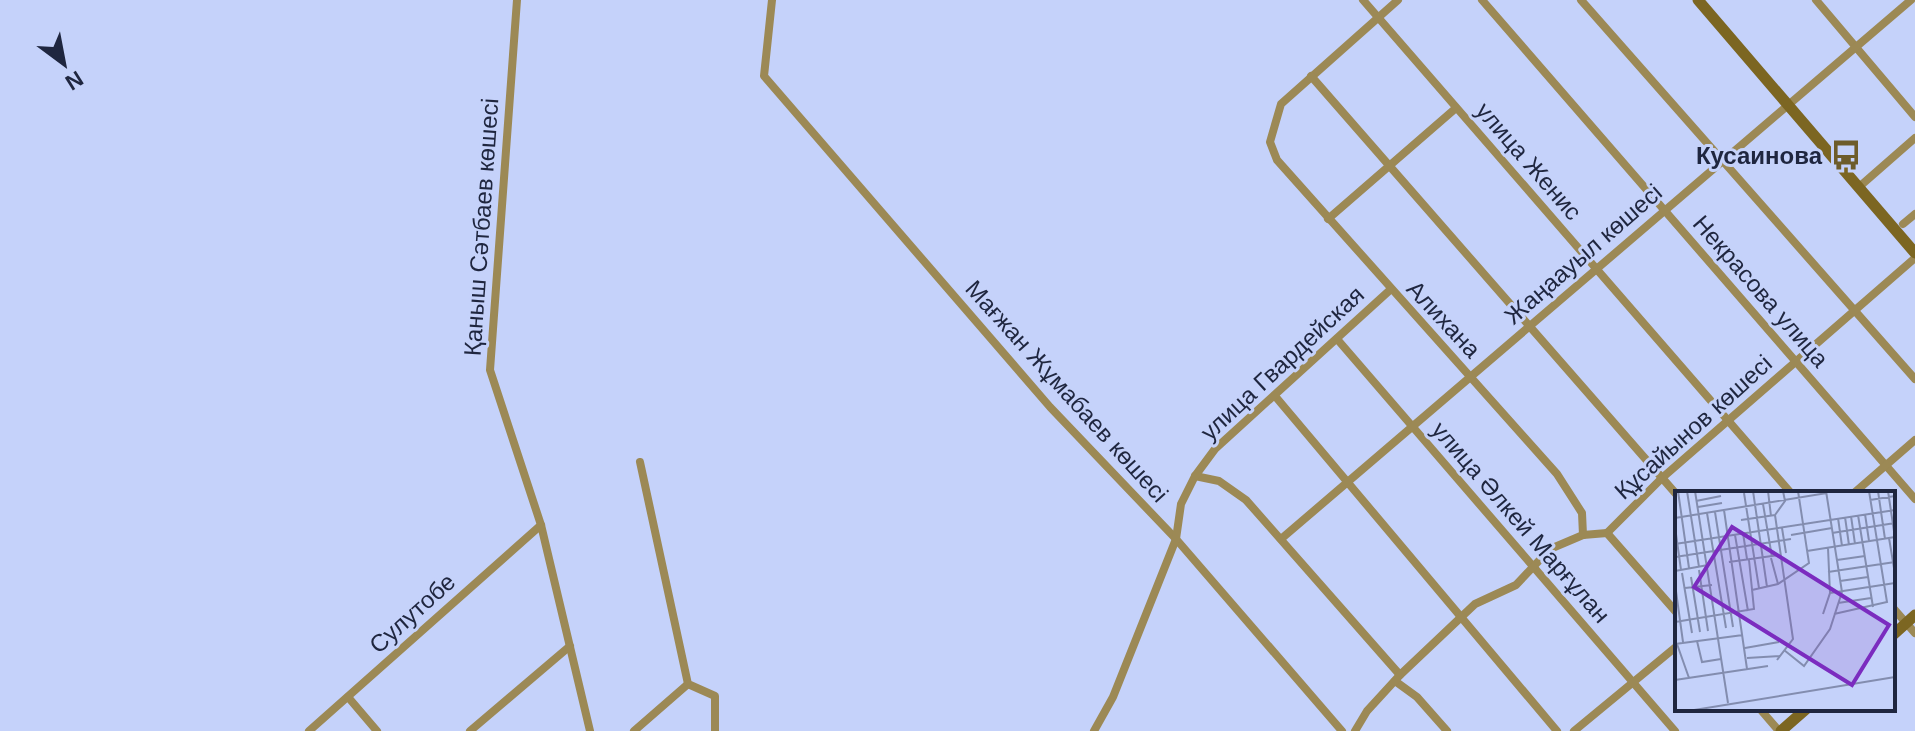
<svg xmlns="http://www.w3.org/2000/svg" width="1915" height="731" viewBox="0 0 1915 731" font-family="Helvetica,sans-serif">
  <rect width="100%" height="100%" fill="#c5d2fa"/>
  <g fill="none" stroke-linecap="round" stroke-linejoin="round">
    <!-- street -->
    <g stroke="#9c8955" stroke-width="8">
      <path d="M 517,0 L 490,370 L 541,525 L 590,731"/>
      <path d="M 772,0 L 764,76 L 1050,407 L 1176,539 L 1342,731"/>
      <path d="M 1363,0 L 1791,493"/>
      <path d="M 1398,0 L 1281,104 L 1270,142 L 1277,160 L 1557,474 L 1582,513 L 1583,535"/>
      <path d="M 1482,0 L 1915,499"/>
      <path d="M 1581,0 L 1915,379"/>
      <path d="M 1816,0 L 1915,117"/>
      <path d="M 1311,76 L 1677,495"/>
      <path d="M 1859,187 L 1915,138"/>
      <path d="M 1328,219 L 1456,108"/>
      <path d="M 1903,224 L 1915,214"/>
      <path d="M 1337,339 L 1675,731"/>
      <path d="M 1275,396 L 1557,731"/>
      <path d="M 640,462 L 688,684 L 715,696 L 715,731"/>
      <path d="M 1195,476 L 1219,481 L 1246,500 L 1400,675"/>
      <path d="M 1854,493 L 1915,440"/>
      <path d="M 1607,533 L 1662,478 L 1915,258"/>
      <path d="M 1607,533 L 1677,613"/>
      <path d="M 1281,539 L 1911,0"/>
      <path d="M 1893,608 L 1915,633"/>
      <path d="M 1395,681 L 1417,697 L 1447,731"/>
      <path d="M 348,697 L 377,731"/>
      <path d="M 1760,709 L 1779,731"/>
      <path d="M 309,731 L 541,525"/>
      <path d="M 470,731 L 570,646"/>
      <path d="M 634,731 L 688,684"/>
      <path d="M 1094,731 L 1113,697 L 1176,539 L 1181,504 L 1195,476 L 1215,449 L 1390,290"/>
      <path d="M 1355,731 L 1367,711 L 1400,675 L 1475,604 L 1516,585 L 1550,549 L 1583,535 L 1607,533"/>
      <path d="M 1574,731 L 1677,646"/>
    </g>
    <!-- secondary -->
    <g stroke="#7c6622" stroke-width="11">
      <path d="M 1698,0 L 1915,253"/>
      <path d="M 1893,635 L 1915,615"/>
      <path d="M 1781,731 L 1806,709"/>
    </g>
  </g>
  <!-- icons -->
  <defs>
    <g id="bus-bare" transform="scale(2.4)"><path d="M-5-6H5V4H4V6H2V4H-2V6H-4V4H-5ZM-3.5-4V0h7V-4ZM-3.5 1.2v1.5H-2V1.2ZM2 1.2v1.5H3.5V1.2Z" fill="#6d5c2a" stroke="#c5d2fa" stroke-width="2.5" paint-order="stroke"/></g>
  </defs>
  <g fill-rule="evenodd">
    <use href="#bus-bare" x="1846" y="155"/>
  </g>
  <g text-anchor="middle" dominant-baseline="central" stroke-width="6" stroke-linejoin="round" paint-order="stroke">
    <!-- poi labels -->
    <g font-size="24" font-weight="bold" fill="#1f263f" stroke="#c5d2fa" text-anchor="end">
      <text x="1822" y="155">Кусаинова</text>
    </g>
    <!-- street labels -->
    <g font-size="24" fill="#1f263f" stroke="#c5d2fa">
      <text transform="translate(1529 161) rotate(49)">улица Женис</text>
      <text transform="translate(481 227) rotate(-86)">Қаныш Сәтбаев көшесі</text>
      <text transform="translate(1583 254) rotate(-41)">Жаңаауыл көшесі</text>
      <text transform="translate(1761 291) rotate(49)">Некрасова улица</text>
      <text transform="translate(1444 319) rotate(47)">Алихана</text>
      <text transform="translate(1282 363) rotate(-43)">улица Гвардейская</text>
      <text transform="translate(1067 391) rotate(48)">Мағжан Жұмабаев көшесі</text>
      <text transform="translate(1693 427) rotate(-42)">Құсайынов көшесі</text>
      <text transform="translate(1521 522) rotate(49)">улица Әлкей Марғұлан</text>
      <text transform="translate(412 613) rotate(-42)">Сулутобе</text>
    </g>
  </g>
  <!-- overview -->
  <g transform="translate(1675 491)">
    <rect width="220" height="220" fill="#c5d2fa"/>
    <path fill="none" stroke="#838daf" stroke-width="2" d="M 3,0 L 14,77M 12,0 L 24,76M 20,0 L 53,212M 78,0 L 92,96M 93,0 L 96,25M 203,0 L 210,48M 213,0 L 220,47M 69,2 L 84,97M 195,9 L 220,5M 21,10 L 46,5M 88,13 L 97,66M 23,16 L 47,12M 49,19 L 72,178M 40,21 L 58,136M 32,22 L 51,137M 190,23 L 194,50M 100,24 L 118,148 L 102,169M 100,24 L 110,10 L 108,0M 183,24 L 198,116M 176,25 L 180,53M 170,26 L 174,54M 0,27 L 152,2M 163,27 L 167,55M 66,29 L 100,24M 0,36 L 6,79M 107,37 L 111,62M 68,42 L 72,68M 157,42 L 220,32M 60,44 L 73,120M 116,44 L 157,37M 214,47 L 220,83M 0,53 L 220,19M 132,60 L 220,46M 0,66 L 116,48M 96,67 L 103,93M 162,69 L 190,65M 54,71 L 104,64M 24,79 L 33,140M 0,80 L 33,74M 153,81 L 220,71M 7,82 L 17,142M 16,86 L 25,141M 165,90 L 193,86M 0,93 L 8,151M 10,97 L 37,94M 77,99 L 103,93 L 134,72 L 123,0M 155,102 L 220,92M 163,112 L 196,107M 148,123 L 155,102 L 153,57M 159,123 L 212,111 L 194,0M 0,131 L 79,118 L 74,69M 22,150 L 27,171 L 46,168M 0,153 L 68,144M 2,153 L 14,187M 70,157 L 104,151M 109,159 L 129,175 L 155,138 L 167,101 L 151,0M 72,167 L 105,165M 0,189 L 93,175M 13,220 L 220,186"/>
    <path fill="#7b2cbf" fill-opacity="0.15" stroke="#7b2cbf" stroke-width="4" d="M 57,36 L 214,134 L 177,194 L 19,96 Z"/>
    <rect width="220" height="220" fill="none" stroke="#1f263f" stroke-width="4"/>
  </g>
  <!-- north arrow -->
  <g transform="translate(64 64) rotate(148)" stroke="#c5d2fa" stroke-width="6" paint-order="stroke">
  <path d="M0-6L14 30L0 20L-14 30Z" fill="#1f263f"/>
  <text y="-12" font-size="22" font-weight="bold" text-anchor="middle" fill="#1f263f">N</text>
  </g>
</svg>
